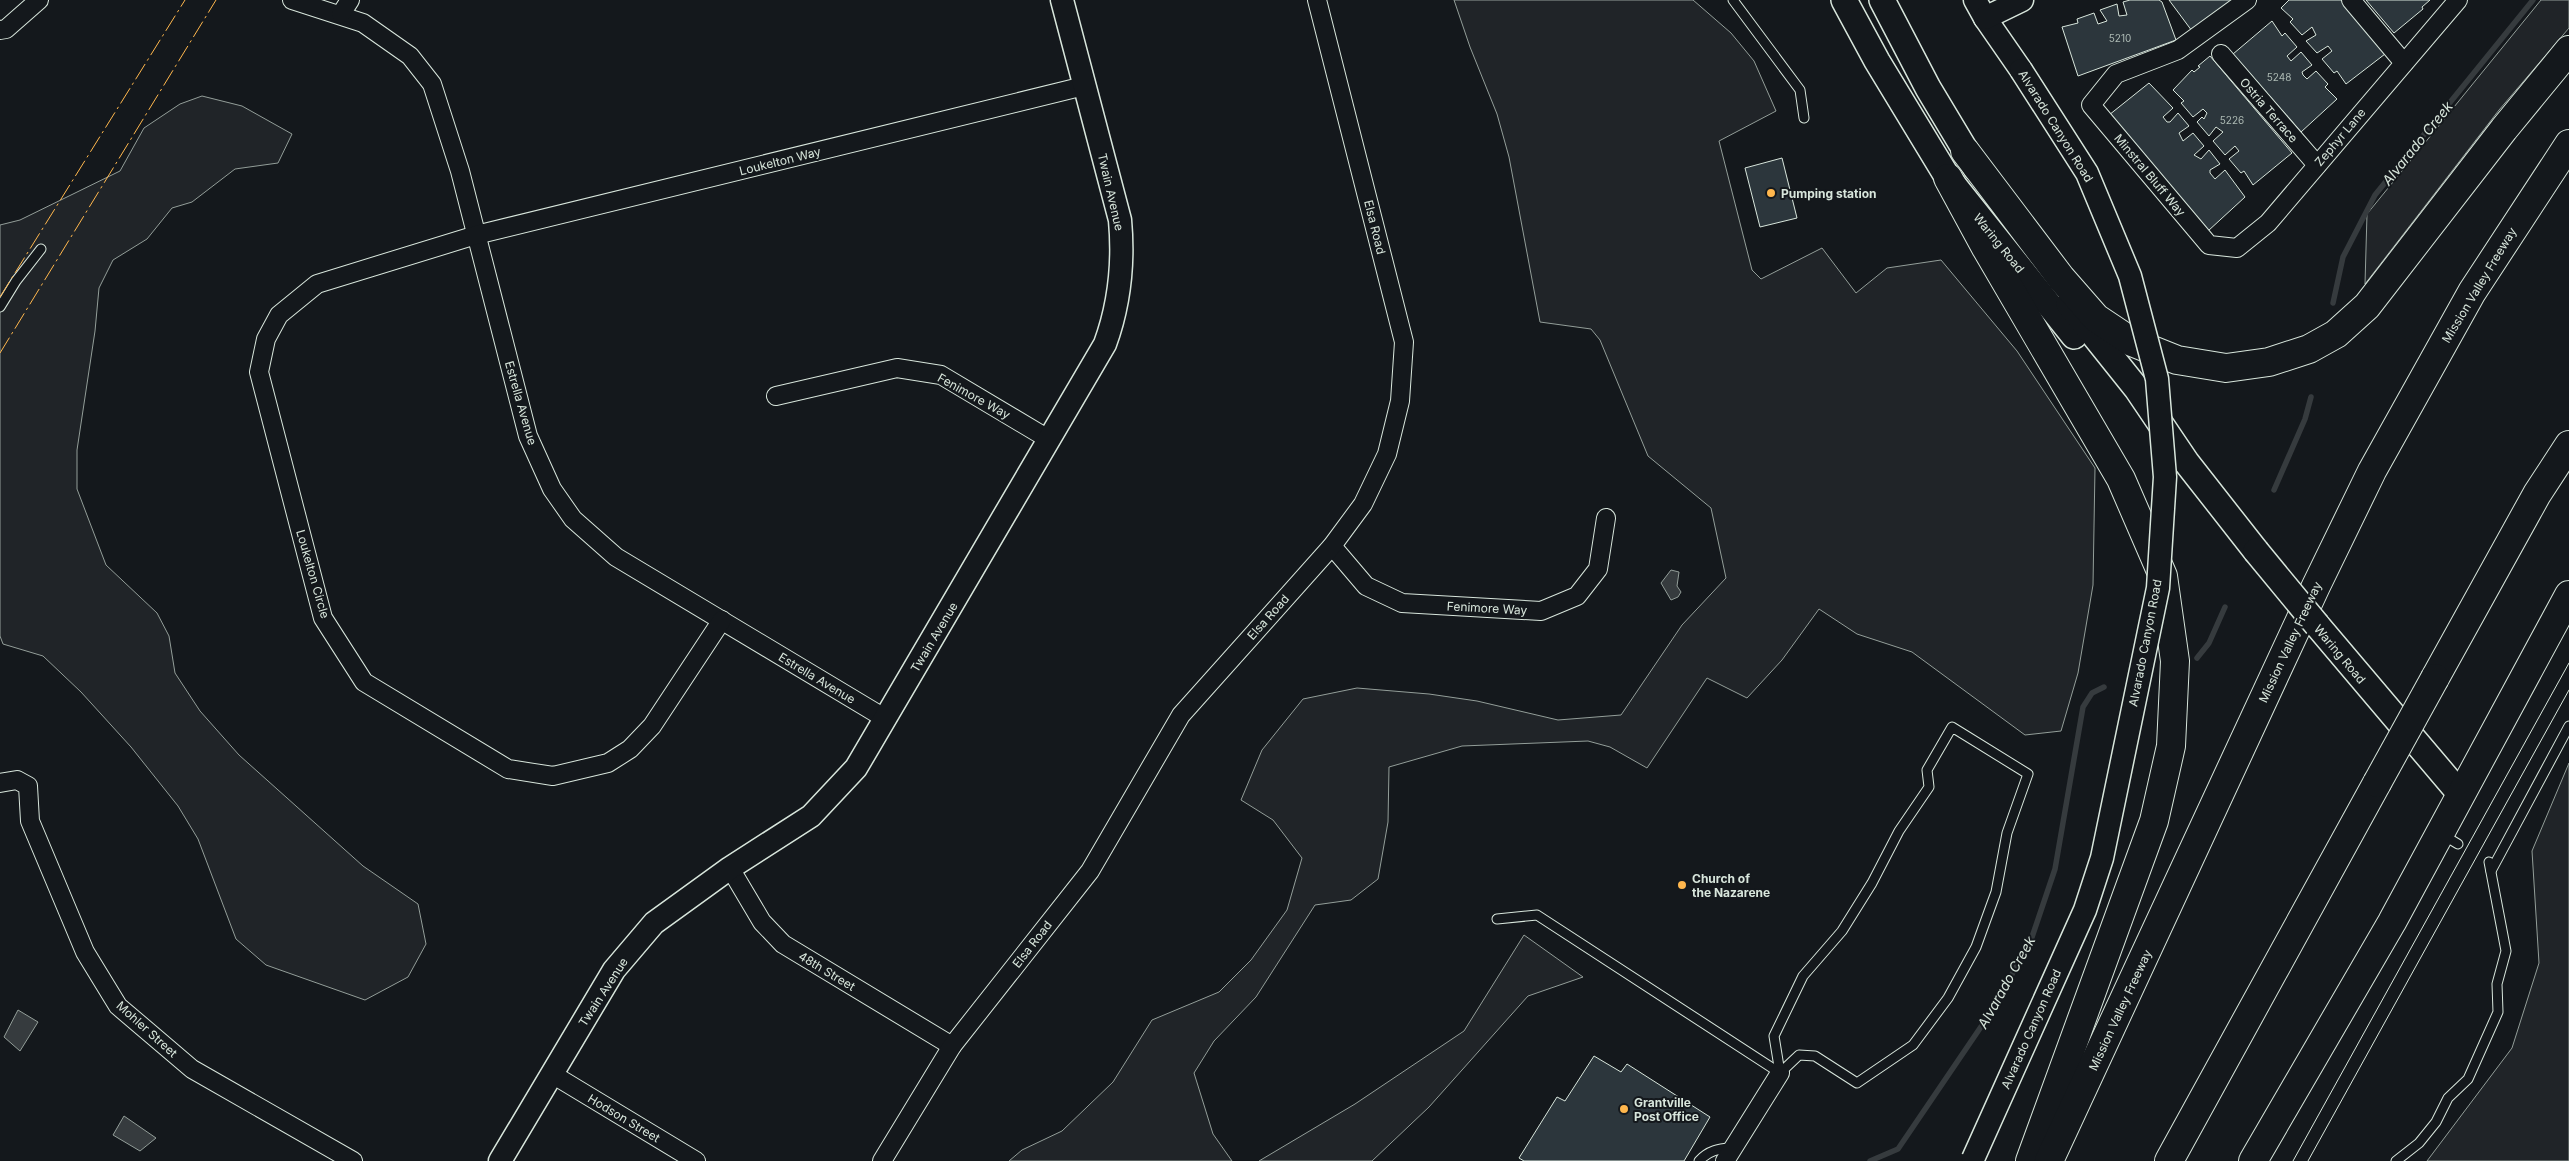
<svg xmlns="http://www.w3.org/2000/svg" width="2569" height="1161" viewBox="0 0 2569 1161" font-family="Inter,sans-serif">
  <rect width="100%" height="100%" fill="#14181c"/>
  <!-- green -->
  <g fill="#202428" stroke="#939e99">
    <path d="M 1454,0 L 1693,0 L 1731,33 L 1754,61 L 1776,111 L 1719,141 L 1752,270 L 1761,279 L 1822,248 L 1856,293 L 1887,268 L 1941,260 L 2017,351 L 2095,468 L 2093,585 L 2078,673 L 2061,731 L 2025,735 L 1912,652 L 1857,634 L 1819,609 L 1782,660 L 1747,698 L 1707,678 L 1647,768 L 1610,747 L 1588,741 L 1462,746 L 1389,767 L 1388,822 L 1378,879 L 1351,900 L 1315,905 L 1256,997 L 1214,1041 L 1194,1073 L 1213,1134 L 1232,1161 L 1009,1161 L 1022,1150 L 1062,1131 L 1113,1082 L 1152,1020 L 1219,992 L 1251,960 L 1287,910 L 1302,858 L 1273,820 L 1241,800 L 1262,750 L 1303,699 L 1357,688 L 1429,694 L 1477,701 L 1558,720 L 1621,715 L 1682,625 L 1726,578 L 1711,508 L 1648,456 L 1600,340 L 1591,329 L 1540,322 L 1509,157 L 1497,114 L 1470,47 Z"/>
    <path d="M 2541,0 L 2569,0 L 2569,28 L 2499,110 L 2365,284 L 2367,214 Z"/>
    <path d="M 202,96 L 242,106 L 292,134 L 278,163 L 235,169 L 192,202 L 172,208 L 147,239 L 113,260 L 99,288 L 95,331 L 77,450 L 77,489 L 106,565 L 157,613 L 169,636 L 175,673 L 200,711 L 239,755 L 363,866 L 418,904 L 426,944 L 408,977 L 365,1000 L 266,965 L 236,939 L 198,839 L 178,806 L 131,747 L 81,692 L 43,656 L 3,644 L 0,636 L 0,225 L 20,220 L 120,171 L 144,128 L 180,104 Z"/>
    <path d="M 2569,763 L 2569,1161 L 2427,1161 L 2512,1048 L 2539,963 L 2532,851 Z"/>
    <path d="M 1524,935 L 1583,977 L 1528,996 L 1429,1107 L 1372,1161 L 1259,1161 L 1355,1104 L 1464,1031 Z"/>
  </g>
  <!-- water -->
  <g fill="#363b3e" stroke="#939e99">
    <path d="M 1671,570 L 1679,572 L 1677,586 L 1681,592 L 1678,597 L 1671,600 L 1661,583 Z"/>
    <path d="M 18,1010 L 38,1022 L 20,1051 L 4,1037 Z"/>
    <path d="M 124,1116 L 156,1138 L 140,1151 L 113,1135 Z"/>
  </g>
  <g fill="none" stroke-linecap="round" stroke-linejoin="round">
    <!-- stream -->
    <g stroke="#363b3e" stroke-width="5.5">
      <path d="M 2333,303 L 2343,257 L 2375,195 L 2533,0"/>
      <path d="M 2274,490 L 2305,419 L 2311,397"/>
      <path d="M 2197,658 L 2209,643 L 2225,607"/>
      <path d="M 1870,1161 L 1898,1149 L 1991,1012 L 2031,940 L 2055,869 L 2083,707 L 2092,693 L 2104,687"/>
    </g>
  </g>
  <!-- building -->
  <g fill="#2c363c" stroke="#d8e6dc">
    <path d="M 2130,0 L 2159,0 L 2162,2 L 2176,40 L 2078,76 L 2062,27 L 2078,23 L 2077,19 L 2094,13 L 2098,24 L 2107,21 L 2100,10 L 2117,4 L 2119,16 L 2127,15 L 2123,2 Z"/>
    <path d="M 2169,0 L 2233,0 L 2192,31 Z"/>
    <path d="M 2289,0 L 2341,0 L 2385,54 L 2346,84 L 2337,71 L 2334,73 L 2322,59 L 2332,51 L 2328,46 L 2317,53 L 2306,41 L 2316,35 L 2312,27 L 2302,35 L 2290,22 L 2293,19 L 2281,8 Z"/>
    <path d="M 2366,0 L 2430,0 L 2422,7 L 2423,9 L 2394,33 Z"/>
    <path d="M 2272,21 L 2282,36 L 2285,33 L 2297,47 L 2287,56 L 2291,61 L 2301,52 L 2312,65 L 2302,72 L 2303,75 L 2307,79 L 2316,71 L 2328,84 L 2325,87 L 2337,99 L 2301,132 L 2233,54 Z"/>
    <path d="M 2210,56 L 2292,153 L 2253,185 L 2244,171 L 2241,173 L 2229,159 L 2239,151 L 2235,146 L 2225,155 L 2213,141 L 2223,132 L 2216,127 L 2209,136 L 2197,122 L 2202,117 L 2204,119 L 2207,113 L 2203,109 L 2193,117 L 2181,103 L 2184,101 L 2173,90 L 2192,70 L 2194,72 L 2200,67 L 2198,66 Z"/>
    <path d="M 2149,83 L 2173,108 L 2163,117 L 2167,122 L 2170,122 L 2178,113 L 2189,126 L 2179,133 L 2183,141 L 2193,133 L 2204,146 L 2194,155 L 2201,159 L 2209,150 L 2220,164 L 2210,170 L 2210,173 L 2215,179 L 2225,170 L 2245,197 L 2208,231 L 2109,115 Z"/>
    <path d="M 1782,158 L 1797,218 L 1760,227 L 1745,168 Z"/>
    <path d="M 1594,1056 L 1621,1072 L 1627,1064 L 1710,1117 L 1684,1161 L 1524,1161 L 1519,1158 L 1557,1097 L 1565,1101 Z"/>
  </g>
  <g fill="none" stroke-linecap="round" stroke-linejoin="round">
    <!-- service casing -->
    <g stroke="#d8e6dc" stroke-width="11">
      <g id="service">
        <path d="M 1733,0 L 1800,90 L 1804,118"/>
        <path d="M 0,307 L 16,281 L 41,249"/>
        <path d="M 1952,727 L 2028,774 L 2007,833 L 1996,892 L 1976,947 L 1948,998 L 1913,1045 L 1857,1083 L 1815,1056 L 1799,1055 L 1780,1073 L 1774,1036 L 1803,976 L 1842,931 L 1872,883 L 1899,831 L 1929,787 L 1927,770 Z"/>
        <path d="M 2443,835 L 2458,844"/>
        <path d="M 2491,871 L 2569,726"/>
        <path d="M 1497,919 L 1537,915 L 1780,1073"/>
        <path d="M 1699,1161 C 1709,1150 1719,1149 1734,1147"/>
        <path d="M 2396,1161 L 2419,1143 L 2436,1122 L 2448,1098 L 2468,1079 L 2498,1012 L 2497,984 L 2506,951 L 2489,862"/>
      </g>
    </g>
    <!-- minor casing -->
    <g stroke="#d8e6dc" stroke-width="20">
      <g id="minor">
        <path d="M 292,0 L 363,23 L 410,56 L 432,84 L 460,171 L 528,436 L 552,489 L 573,519 L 616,557 L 886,719"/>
        <path d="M 2247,0 L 2178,50 L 2116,74 L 2091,105 L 2209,245 L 2237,248 L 2268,223 L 2458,0"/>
        <path d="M 2351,0 L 2404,63"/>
        <path d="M 341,14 L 350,0"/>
        <path d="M 0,30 L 6,29 L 39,0"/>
        <path d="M 2221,54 L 2317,165"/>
        <path d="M 776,396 L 897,368 L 941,375 L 1050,440"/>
        <path d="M 1332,546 L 1366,586 L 1402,603 L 1541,611 L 1577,596 L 1598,569 L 1606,518"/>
        <path d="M 722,620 L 652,726 L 630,749 L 608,763 L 553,776 L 508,769 L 364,682 L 323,618 L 259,372 L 266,339 L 279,315 L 317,284 L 476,235 L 1084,86"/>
        <path d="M 0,783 L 17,780 L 28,786 L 30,821 L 85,952 L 118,1006 L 192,1069 L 353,1161"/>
        <path d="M 730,868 L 762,922 L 783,944 L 952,1046"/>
        <path d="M 552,1074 L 696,1161"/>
        <path d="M 882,1161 L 952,1046 L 1090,871 L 1181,715 L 1332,546 L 1363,504 L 1387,454 L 1400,401 L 1404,342 L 1317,0"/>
        <path d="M 1725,1161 L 1780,1073"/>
      </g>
    </g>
    <!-- tertiary casing -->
    <g stroke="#d8e6dc" stroke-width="25">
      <g id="tertiary">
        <path d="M 1975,0 L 1985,18 L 2021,70"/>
        <path d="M 1985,18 L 2022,0"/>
        <path d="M 500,1161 L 614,970 L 654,923 L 730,868 L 811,816 L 856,768 L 1105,344 C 1120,303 1124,264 1120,220 L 1062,0"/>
      </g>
    </g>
    <!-- secondary casing -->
    <g stroke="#d8e6dc" stroke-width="28">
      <g id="secondary">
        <path d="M 1844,0 L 1877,61 L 1948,178 L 2074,336"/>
        <path d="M 1882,0 L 1928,88 L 1976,168"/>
        <path d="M 2069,304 L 2137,389 L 2187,463 L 2256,551"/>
        <path d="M 2317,625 L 2461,795"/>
      </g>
    </g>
    <!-- motorway casing -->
    <g stroke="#d8e6dc" stroke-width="30">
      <g id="motorway">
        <path d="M 1965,151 L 2061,278 L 2096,318 L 2132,342 L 2177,360 L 2226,368 L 2269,362 L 2309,349 L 2336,334 L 2367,306 L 2504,129 L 2569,50"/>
        <path d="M 1948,178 L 1986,248 L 2121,479 L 2163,576 L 2175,661 L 2171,746 L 2154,821 L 2030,1161"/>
        <path d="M 2435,678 L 2537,494 L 2569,445"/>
        <path d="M 2049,1161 L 2316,586 L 2372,471 L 2472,292 L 2569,144"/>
        <path d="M 2169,1161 L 2377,783"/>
        <path d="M 2253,1161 L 2392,922 L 2569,595"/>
      </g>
    </g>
    <!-- service -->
    <use href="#service" stroke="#14181c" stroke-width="9"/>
    <!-- minor -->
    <use href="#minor" stroke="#14181c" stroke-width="18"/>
    <!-- tertiary -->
    <use href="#tertiary" stroke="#14181c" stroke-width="22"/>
    <!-- secondary -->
    <use href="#secondary" stroke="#14181c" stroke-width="25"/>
    <!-- motorway -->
    <use href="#motorway" stroke="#14181c" stroke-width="28"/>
    <!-- tram -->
    <g stroke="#d8e6dc" stroke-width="1">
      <path d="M 2293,1161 L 2569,663"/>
      <path d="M 2308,1161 L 2569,690"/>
    </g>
    <!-- tertiary-bridge casing -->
    <g stroke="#d8e6dc" stroke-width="25" stroke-linecap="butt">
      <path id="tertiary-bridge" d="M 1973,1159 L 2085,910 L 2102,858 L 2158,588 L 2165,477 L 2157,379 L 2130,276 L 2087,173 L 2021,70"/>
    </g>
    <!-- secondary-bridge casing -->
    <g stroke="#d8e6dc" stroke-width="28" stroke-linecap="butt">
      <path id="secondary-bridge" d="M 2256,551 L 2317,625"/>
    </g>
    <!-- motorway-bridge casing -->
    <g stroke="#d8e6dc" stroke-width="30" stroke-linecap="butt">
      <path id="motorway-bridge" d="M 2377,783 L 2435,678"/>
    </g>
    <!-- tertiary-bridge -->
    <use href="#tertiary-bridge" stroke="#14181c" stroke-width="22"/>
    <!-- secondary-bridge -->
    <use href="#secondary-bridge" stroke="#14181c" stroke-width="25"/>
    <!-- motorway-bridge -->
    <use href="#motorway-bridge" stroke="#14181c" stroke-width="28"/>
    <!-- power -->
    <g stroke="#ffb74d" stroke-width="1" stroke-dasharray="18 4 2.5 4" stroke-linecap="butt">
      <path d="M 0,297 L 185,0"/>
      <path d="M 0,353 L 216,0"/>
    </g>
  </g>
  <!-- markers -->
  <g fill="#ffb74d" stroke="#14181c" stroke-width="2">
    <circle cx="1771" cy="193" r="5"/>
    <circle cx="1682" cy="885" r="5"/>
    <circle cx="1624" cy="1109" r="5"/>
  </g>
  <g text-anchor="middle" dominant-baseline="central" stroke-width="4" stroke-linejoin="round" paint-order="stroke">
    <!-- number labels -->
    <g font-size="10" fill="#adbab4">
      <text x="2120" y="38">5210</text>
      <text x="2279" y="77">5248</text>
      <text x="2232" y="120">5226</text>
    </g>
    <!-- street labels -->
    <g font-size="12" fill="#d8e6dc" stroke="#14181c">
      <text transform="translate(2269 110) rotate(49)">Ostria Terrace</text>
      <text transform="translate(2056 126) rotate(58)">Alvarado Canyon Road</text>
      <text transform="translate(2340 137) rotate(-50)">Zephyr Lane</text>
      <text transform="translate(780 161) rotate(-14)">Loukelton Way</text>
      <text transform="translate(2150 175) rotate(50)">Minstral Bluff Way</text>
      <text transform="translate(1111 192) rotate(77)">Twain Avenue</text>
      <text transform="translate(1375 227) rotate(76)">Elsa Road</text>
      <text transform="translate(1999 243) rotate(51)">Waring Road</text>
      <text transform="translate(2479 285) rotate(-59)">Mission Valley Freeway</text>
      <text transform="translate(974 396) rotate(29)">Fenimore Way</text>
      <text transform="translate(521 403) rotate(74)">Estrella Avenue</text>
      <text transform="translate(313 574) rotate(74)">Loukelton Circle</text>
      <text transform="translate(1487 608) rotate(3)">Fenimore Way</text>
      <text transform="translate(1268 617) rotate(-48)">Elsa Road</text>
      <text transform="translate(934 637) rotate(-59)">Twain Avenue</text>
      <text transform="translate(2290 642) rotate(-65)">Mission Valley Freeway</text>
      <text transform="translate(2145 643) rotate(-79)">Alvarado Canyon Road</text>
      <text transform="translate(2340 654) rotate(50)">Waring Road</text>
      <text transform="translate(817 678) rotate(31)">Estrella Avenue</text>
      <text transform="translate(1032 944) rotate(-52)">Elsa Road</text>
      <text transform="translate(827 971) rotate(31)">48th Street</text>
      <text transform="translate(603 992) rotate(-57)">Twain Avenue</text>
      <text transform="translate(2120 1010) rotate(-65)">Mission Valley Freeway</text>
      <text transform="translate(147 1029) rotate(42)">Mohler Street</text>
      <text transform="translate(2031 1029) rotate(-66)">Alvarado Canyon Road</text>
      <text transform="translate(624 1118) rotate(31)">Hodson Street</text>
    </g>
    <!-- poi labels -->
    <g font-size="12" font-weight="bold" fill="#d8e6dc" stroke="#14181c" text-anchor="start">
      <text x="1781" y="193">Pumping station</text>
      <text x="1692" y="878">Church of<tspan x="1692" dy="14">the Nazarene</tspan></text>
      <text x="1634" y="1102">Grantville<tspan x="1634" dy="14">Post Office</tspan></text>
    </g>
    <!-- water labels -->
    <g font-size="14" font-style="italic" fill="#d8e6dc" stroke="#14181c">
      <text transform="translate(2417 143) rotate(-51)">Alvarado Creek</text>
      <text transform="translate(2006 982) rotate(-61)">Alvarado Creek</text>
    </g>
  </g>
</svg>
